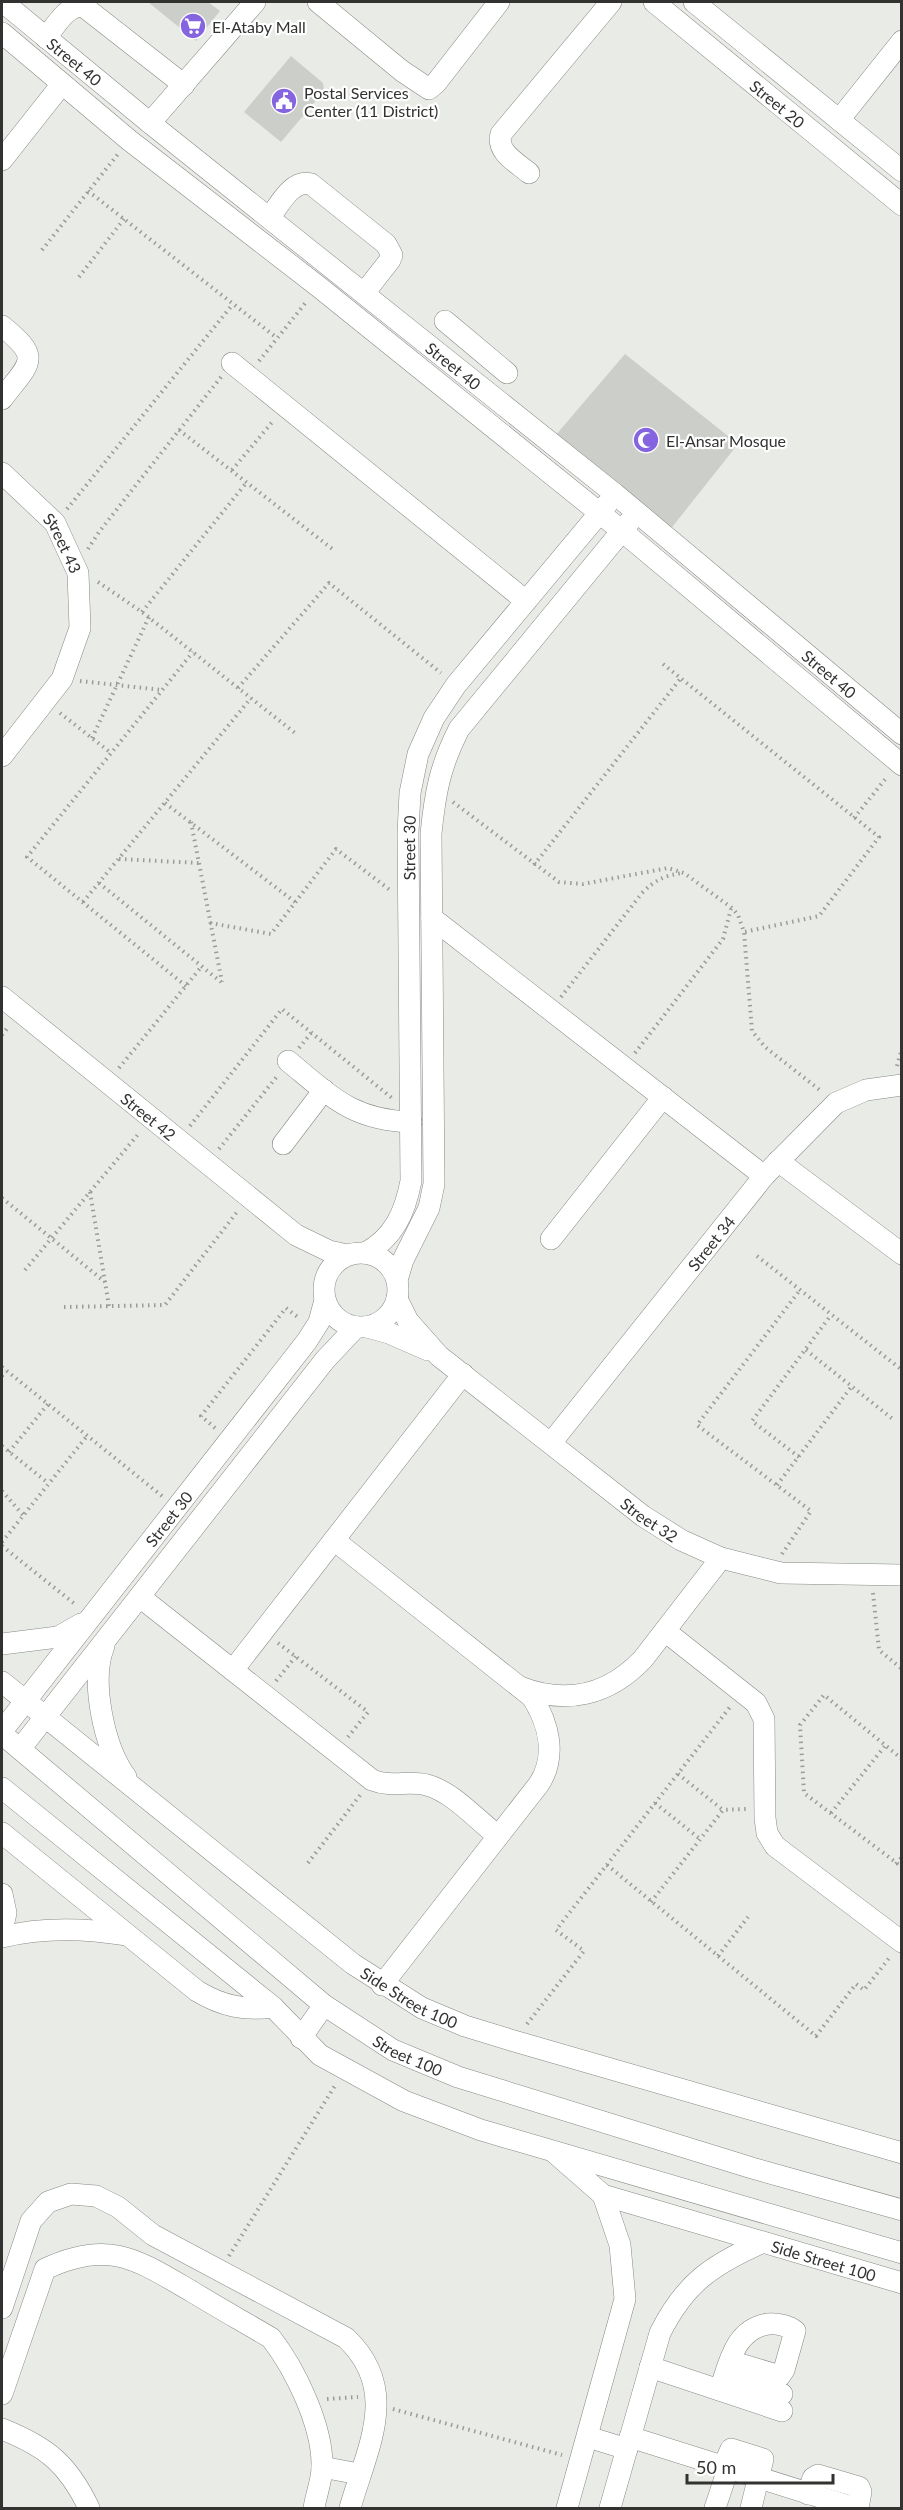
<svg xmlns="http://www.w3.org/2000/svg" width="903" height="2510" viewBox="0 0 903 2510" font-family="Lato,sans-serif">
  <rect width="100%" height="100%" fill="#e8ebe6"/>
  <!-- building -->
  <g fill="#ccceca">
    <path d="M 148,2 L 208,2 L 220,11 L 196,41 Z"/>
    <path d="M 291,56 L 323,83 L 324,91 L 281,142 L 244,112 Z"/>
    <path d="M 625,354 L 738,444 L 669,531 L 555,436 Z"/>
  </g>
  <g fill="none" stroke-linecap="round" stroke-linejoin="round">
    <!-- minor casing -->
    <g stroke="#878985" stroke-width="22">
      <g id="minor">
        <path id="s1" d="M 3,2 L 150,123 L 615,494 L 902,734"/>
        <path d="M 318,2 L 402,71 L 429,89 L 436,83 L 499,2"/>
        <path id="s2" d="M 654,2 L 902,205"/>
        <path d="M 694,2 L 902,171"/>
        <path d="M 2,33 L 129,140 L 319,287 L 622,531 L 902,765"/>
        <path d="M 46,38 C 56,25 66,6 83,6 L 184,85"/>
        <path d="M 839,120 L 902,41"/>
        <path d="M 150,123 L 255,2"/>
        <path d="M 2,160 L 62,84"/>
        <path d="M 529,173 C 516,162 496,152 501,134 L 611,2"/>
        <path d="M 270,217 C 280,204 292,179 311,184 L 386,244 L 392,255 L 390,260 L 365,292"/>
        <path d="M 445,321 L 507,373"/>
        <path d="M 2,326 C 43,359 30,362 2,399"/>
        <path d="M 232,363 L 526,601"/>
        <path id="s3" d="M 2,473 L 55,523 L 78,573 L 80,628 L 62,679 L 2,756"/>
        <path d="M 432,918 L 764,1176"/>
        <path id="s4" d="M 2,997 L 296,1235 L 329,1251 L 347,1255"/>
        <path d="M 288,1061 C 332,1097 352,1120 411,1122"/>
        <path d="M 283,1144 L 324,1090"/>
        <path d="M 778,1161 L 902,1254"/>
        <path d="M 551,1239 L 663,1097"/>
        <path id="s5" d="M 365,1253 C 394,1238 405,1212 411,1181 L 408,833 L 410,793 L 418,754 L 434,718 L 456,685 L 607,504"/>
        <circle cx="361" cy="1290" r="37"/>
        <path d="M 397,1280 L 403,1260 L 429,1208 L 434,1184 L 431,834 C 435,793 440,766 459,729 L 630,521"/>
        <path id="s6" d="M 397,1299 L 408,1321 L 439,1356 L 643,1516 L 681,1540 L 721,1558 L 781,1573 L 902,1575"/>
        <path d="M 367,1327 L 389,1333 L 428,1350"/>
        <path id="s7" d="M 551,1443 L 764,1176 L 836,1103 L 866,1090 L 902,1085"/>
        <path d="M 334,1540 L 532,1697 C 549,1724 557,1756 539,1784 L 382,1985"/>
        <path d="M 140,1597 L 372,1780 C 393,1788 407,1780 427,1785 C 453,1792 477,1820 498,1836"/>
        <path d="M 665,1631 L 756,1703 L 764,1719 L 765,1818 L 767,1833 L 775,1846 L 902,1942"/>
        <path d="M 2,1644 L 58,1637 L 81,1624"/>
        <path d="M 104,1646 C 90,1681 104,1747 126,1777"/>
        <path d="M 233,1670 L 463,1374"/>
        <path id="s8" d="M 2,1682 L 353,1964 L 422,2008 L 465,2026 L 514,2041 L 902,2153"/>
        <path d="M 520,1687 C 567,1705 609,1695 643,1659 L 721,1558"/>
        <path id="s9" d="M 2,1731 L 307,1341 L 319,1322 L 325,1300"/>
        <path id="s10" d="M 2,1734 L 324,2005 L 393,2050 L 458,2077 L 752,2168 L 902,2210"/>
        <path d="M 20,1749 L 325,1360 L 356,1327"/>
        <path d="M 2,1788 L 273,2007 L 320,2055 L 404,2101 L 481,2130 L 902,2253"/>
        <path d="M 2,1833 L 197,1991 C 222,2006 245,2011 273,2007"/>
        <path d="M 2,1894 L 6,1913 L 2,1930"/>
        <path d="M 2,1937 C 43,1927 84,1928 126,1935"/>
        <path d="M 301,2038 L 324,2005"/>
        <path id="s11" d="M 555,2153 L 603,2195 L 902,2283"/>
        <path d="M 2,2308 L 31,2221 L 48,2202 L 71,2194 L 96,2196 L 118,2207 L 153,2235 L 346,2338 C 401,2390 367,2448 350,2508"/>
        <path d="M 650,2367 L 782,2411"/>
        <path d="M 725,2377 L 782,2394"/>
        <path d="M 720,2390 C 729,2363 735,2329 768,2324 C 777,2323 789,2326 795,2331 L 784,2370 L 780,2376 L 730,2361"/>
        <path d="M 2,2394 L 45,2269 C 108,2239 136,2259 191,2291 C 217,2307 244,2322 271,2338 C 295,2369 323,2426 322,2467 C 322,2480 316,2495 314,2508"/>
        <path d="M 2,2429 C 47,2447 68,2464 89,2508"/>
        <path d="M 588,2437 L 627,2449"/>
        <path d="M 630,2437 L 855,2508"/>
        <path d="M 322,2467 L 359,2474"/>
        <path d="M 723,2467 L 731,2449 L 763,2459 L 751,2508"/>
        <path d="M 808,2494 L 813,2478 L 818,2475 L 859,2487 L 861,2492 L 858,2508"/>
        <path d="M 567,2508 L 625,2299 L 620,2245 L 603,2195"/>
        <path d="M 610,2508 L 660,2333 C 685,2283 712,2265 761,2243"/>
        <path d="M 715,2508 L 728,2469"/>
      </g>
    </g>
    <!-- path -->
    <g stroke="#9a9c98" stroke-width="4" stroke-dasharray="1.5 4.5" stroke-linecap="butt">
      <path d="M 88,191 L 277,338"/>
      <path d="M 42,250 L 118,154"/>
      <path d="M 79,277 L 124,219"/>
      <path d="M 259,361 L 307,301"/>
      <path d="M 179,430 L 335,551"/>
      <path d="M 232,470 L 274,420"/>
      <path d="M 67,509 L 233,304"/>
      <path d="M 88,549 L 99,532 L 221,377"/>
      <path d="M 98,582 L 142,612 L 295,733"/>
      <path d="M 142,612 L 247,482"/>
      <path d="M 663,664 L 879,837 L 819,916 L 744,932"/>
      <path d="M 80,681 L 162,690"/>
      <path d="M 238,688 L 329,583 L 441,673"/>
      <path d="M 60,713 L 111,753"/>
      <path d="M 92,738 L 149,617"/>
      <path d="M 453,802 L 559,882 L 583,884 L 668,868 L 684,873 L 732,908 L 738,915 L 744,932 L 752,1031 L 765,1047 L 821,1091"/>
      <path d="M 165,803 L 295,902"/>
      <path d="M 854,818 L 887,777"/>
      <path d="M 191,822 L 222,982"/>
      <path d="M 119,859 L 199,863"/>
      <path d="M 534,865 L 681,678"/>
      <path d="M 99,883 L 221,982"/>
      <path d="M 83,902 L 251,698"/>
      <path d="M 210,923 L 271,934 L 336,849 L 390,890"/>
      <path d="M 186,986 L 27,857 L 193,652"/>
      <path d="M 561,997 L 642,893 C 655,880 665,875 683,873"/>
      <path d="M 2,1035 L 8,1027"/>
      <path d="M 299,1048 L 311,1033"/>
      <path d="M 635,1053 L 723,939 L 731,909"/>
      <path d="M 897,1066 L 902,1048"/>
      <path d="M 119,1068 L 202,966"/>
      <path d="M 190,1126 L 282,1009 L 392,1098"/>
      <path d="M 219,1149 L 278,1075"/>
      <path d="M 90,1192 L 109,1306"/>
      <path d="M 2,1198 L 105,1282"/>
      <path d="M 757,1256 L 902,1370"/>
      <path d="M 25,1270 L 140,1132"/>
      <path d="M 64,1307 L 165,1305 L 237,1212"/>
      <path d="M 806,1350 L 894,1420"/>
      <path d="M 2,1367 L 162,1496"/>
      <path d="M 2,1376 L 6,1371"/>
      <path d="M 215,1428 L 201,1416 L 286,1308 L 299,1318"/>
      <path d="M 2,1446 L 48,1483"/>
      <path d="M 9,1452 L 48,1404"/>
      <path d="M 799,1457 L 752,1421 L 831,1315"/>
      <path d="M 777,1485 L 852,1386"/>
      <path d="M 2,1491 L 23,1515"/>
      <path d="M 2,1542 L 87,1436"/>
      <path d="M 2,1546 L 76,1605"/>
      <path d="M 782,1554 L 811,1511 L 697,1425 L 800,1290"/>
      <path d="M 873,1593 L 879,1650 L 902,1669"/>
      <path d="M 278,1643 L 368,1712 L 348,1737"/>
      <path d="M 276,1681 L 296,1656"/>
      <path d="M 902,1759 L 824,1695 L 800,1725 L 804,1793 L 902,1867"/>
      <path d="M 678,1774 L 723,1810"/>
      <path d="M 655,1803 L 700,1839"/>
      <path d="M 831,1813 L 885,1746"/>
      <path d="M 308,1863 L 361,1794"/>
      <path d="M 896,1864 L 902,1857"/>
      <path d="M 607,1865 L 816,2036 L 856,1984 L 864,1990 L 890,1957"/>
      <path d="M 651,1902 L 723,1810 L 747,1809"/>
      <path d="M 718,1956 L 748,1917"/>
      <path d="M 527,2024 L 584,1951 L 556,1930 L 730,1707"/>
      <path d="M 229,2256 L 336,2084"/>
      <path d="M 327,2399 L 358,2397"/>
      <path d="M 393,2409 L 562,2455"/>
    </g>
    <!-- minor -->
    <use href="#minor" stroke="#fff" stroke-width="21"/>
  </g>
  <!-- icons -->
  <defs>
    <g id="supermarket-disc" transform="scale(1.35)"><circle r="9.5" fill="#8564df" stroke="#fff"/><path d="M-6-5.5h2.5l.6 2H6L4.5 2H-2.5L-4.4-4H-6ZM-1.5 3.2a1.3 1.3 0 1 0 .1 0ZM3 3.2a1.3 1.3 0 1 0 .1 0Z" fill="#fff"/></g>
    <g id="civic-disc" transform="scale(1.35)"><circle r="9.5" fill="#8564df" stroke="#fff"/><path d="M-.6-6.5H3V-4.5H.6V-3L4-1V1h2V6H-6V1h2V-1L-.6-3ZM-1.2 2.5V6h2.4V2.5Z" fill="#fff"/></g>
    <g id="mosque-disc" transform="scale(1.35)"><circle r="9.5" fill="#8564df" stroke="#fff"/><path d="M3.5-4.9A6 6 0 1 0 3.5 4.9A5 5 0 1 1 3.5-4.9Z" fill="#fff"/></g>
  </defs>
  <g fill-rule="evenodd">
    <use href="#supermarket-disc" x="193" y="26"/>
    <use href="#civic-disc" x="284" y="101"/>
    <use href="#mosque-disc" x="646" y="440"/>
  </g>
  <g text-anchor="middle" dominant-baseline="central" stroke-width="4.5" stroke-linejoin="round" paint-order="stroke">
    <!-- poi labels -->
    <g font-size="16" fill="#323331" stroke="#fff" text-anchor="start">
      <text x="212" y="26">El-Ataby Mall</text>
      <text x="304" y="92">Postal Services<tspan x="304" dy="18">Center (11 District)</tspan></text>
      <text x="666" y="440">El-Ansar Mosque</text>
    </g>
    <!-- street labels -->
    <g font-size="16" fill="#323331" stroke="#fff">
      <text stroke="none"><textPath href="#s1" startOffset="93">Street 40</textPath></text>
      <text stroke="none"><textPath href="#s2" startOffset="160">Street 20</textPath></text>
      <text stroke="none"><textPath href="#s1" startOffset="579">Street 40</textPath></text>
      <text stroke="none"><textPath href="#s3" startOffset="94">Street 43</textPath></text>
      <text stroke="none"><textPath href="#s1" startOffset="1065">Street 40</textPath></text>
      <text stroke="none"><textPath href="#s5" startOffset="422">Street 30</textPath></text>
      <text stroke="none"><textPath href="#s4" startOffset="189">Street 42</textPath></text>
      <text stroke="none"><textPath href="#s7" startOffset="256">Street 34</textPath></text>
      <text stroke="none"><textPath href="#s9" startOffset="270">Street 30</textPath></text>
      <text stroke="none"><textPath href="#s6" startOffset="338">Street 32</textPath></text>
      <text stroke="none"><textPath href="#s8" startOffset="516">Side Street 100</textPath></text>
      <text stroke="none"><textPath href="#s10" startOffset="519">Street 100</textPath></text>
      <text stroke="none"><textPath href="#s11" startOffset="294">Side Street 100</textPath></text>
    </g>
  </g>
  <!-- border -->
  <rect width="903" height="2510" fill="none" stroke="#323331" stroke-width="6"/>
  <!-- scale -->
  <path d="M687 2474v9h146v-9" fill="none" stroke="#323331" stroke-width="3"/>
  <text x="696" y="2474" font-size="18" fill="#323331" stroke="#ffffff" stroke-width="4.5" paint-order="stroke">50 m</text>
</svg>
